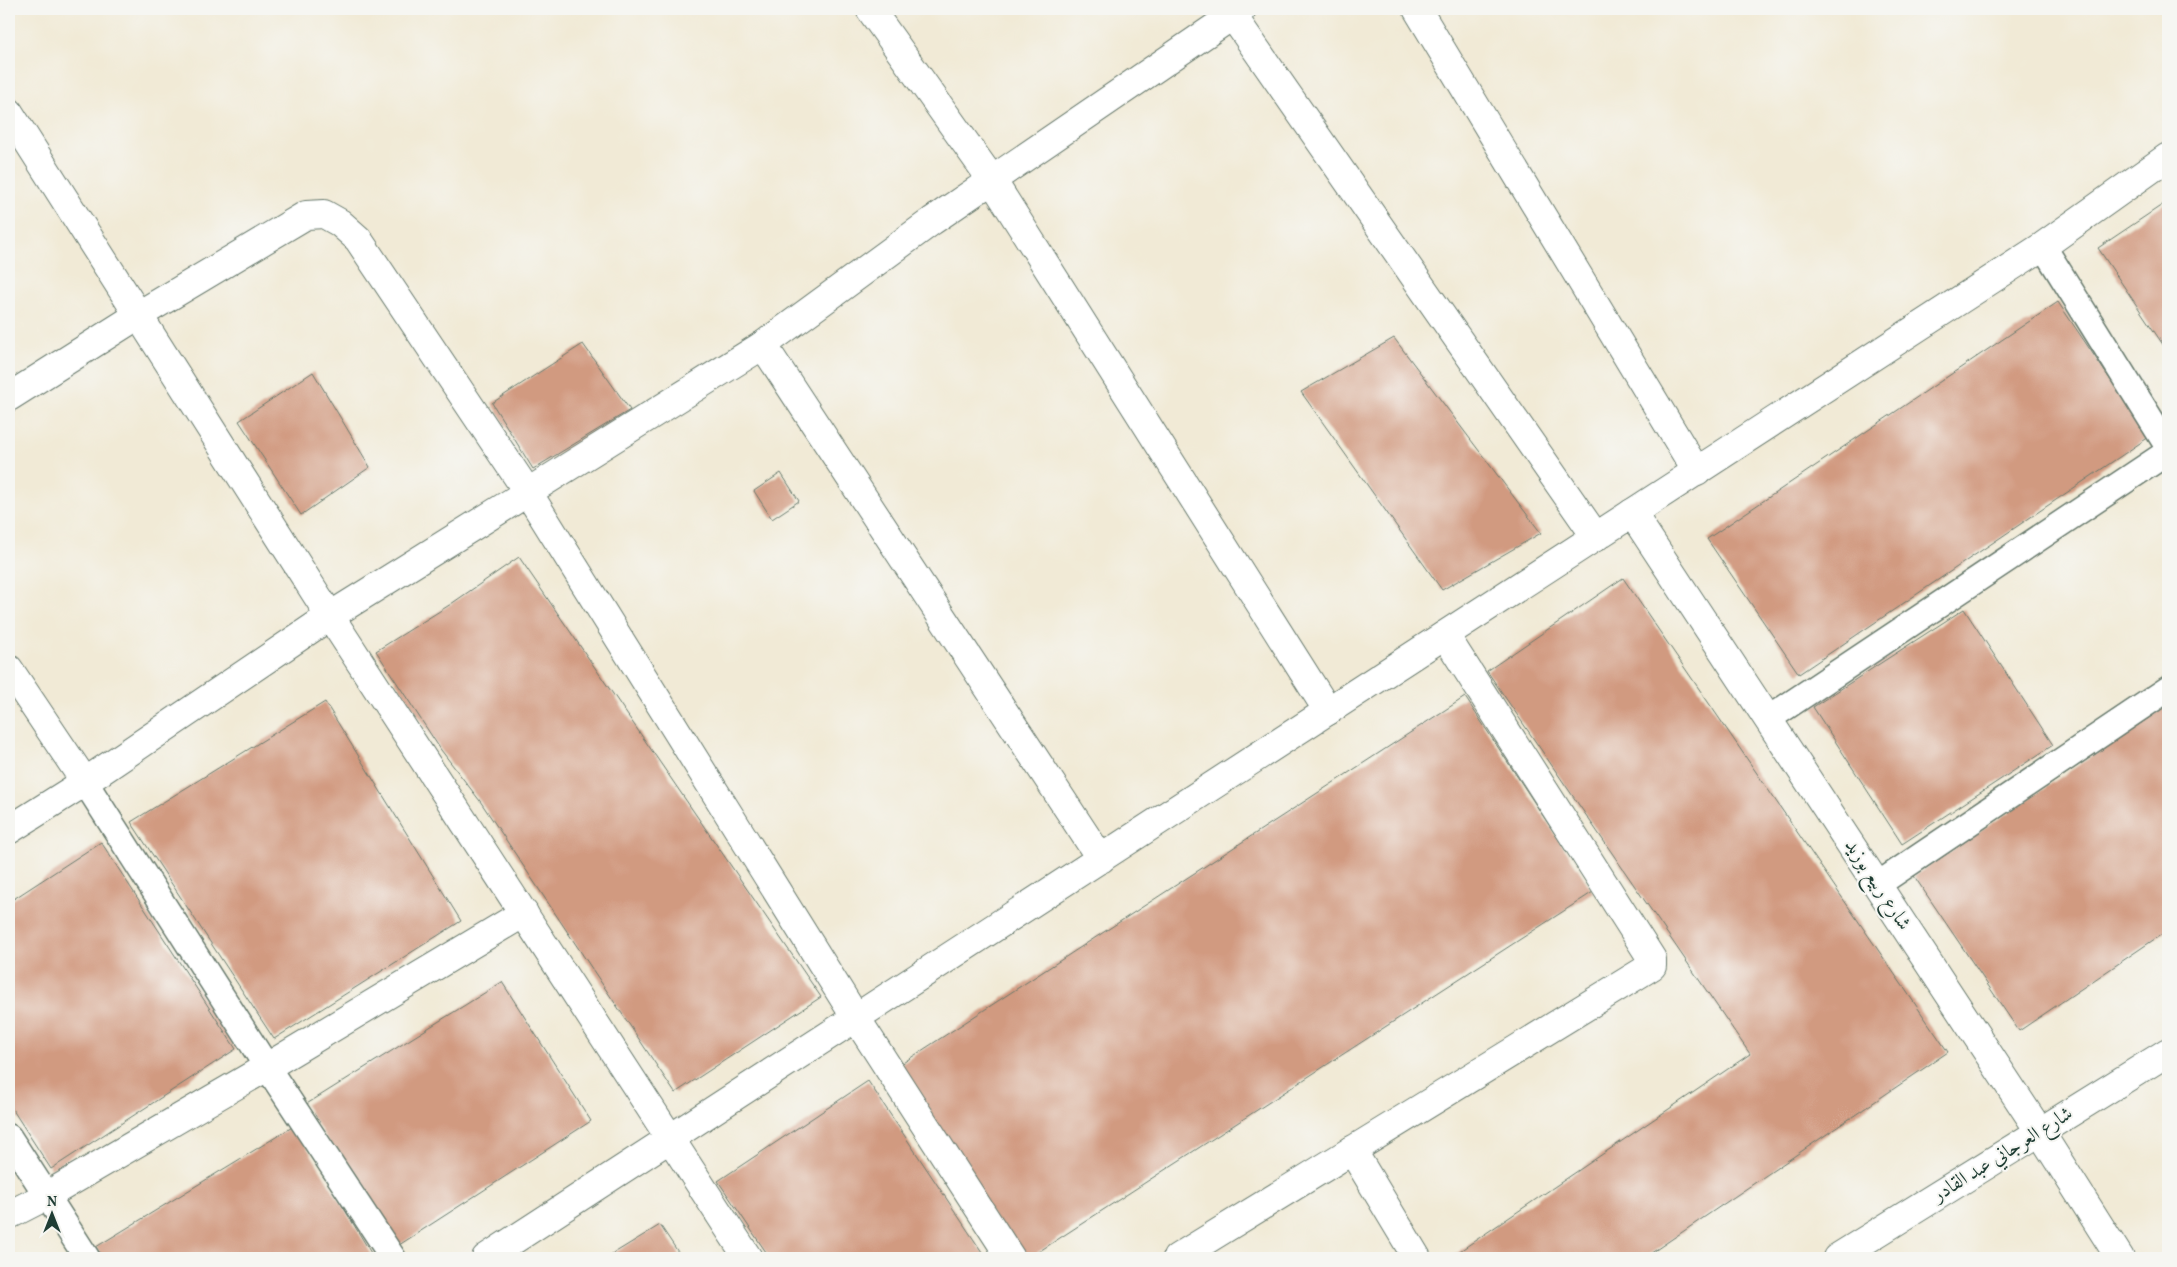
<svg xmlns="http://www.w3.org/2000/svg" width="2177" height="1267" viewBox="0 0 2177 1267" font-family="Vollkorn,Amiri,serif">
  <rect width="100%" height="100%" fill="#f6f6f2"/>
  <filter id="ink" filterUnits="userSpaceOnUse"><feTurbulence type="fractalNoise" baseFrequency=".02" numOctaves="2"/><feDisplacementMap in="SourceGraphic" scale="10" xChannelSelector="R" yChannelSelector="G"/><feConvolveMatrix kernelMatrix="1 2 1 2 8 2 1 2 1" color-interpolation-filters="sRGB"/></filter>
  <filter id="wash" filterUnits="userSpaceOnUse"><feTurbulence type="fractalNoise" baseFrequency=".0096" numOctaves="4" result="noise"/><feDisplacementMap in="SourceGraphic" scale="20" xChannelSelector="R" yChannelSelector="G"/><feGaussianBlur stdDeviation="1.12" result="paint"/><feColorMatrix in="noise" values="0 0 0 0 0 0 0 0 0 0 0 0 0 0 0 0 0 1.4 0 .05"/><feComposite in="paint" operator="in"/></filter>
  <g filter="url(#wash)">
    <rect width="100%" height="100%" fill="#f1ead6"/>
    <g id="blocks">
      <!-- building -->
      <g fill="#d19a80">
        <path d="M 2168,201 L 2168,352 L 2098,248 Z"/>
        <path d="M 2058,302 L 2149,437 L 1799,674 L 1707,539 Z"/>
        <path d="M 1394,338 L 1541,533 L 1442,590 L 1301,392 Z"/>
        <path d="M 583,344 L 630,410 L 533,469 L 492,403 Z"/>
        <path d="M 313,372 L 370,467 L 301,515 L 239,421 Z"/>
        <path d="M 781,473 L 799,501 L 772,519 L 754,491 Z"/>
        <path d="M 519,557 L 821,997 L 675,1093 L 480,801 L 441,750 L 376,651 L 451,604 Z"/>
        <path d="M 1623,578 L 1948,1052 L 1644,1258 L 1452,1258 L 1451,1257 L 1750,1054 L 1487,671 Z"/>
        <path d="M 1964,609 L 2053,745 L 1902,844 L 1813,707 Z"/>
        <path d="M 1465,697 L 1593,892 L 1029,1258 L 1020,1258 L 895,1068 Z"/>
        <path d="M 325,702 L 461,921 L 274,1039 L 131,822 Z"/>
        <path d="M 2168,705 L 2168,930 L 2019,1031 L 1914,876 Z"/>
        <path d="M 101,842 L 236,1049 L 51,1169 L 9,1104 L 9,902 Z"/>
        <path d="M 502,982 L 591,1121 L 396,1247 L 305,1105 Z"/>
        <path d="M 868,1081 L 986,1258 L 770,1258 L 718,1181 Z"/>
        <path d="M 294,1126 L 374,1258 L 103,1258 L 96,1247 Z"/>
        <path d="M 660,1225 L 682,1258 L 606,1258 Z"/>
      </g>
    </g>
  </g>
  <g filter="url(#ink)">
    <use href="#blocks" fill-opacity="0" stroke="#687a6d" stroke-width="1"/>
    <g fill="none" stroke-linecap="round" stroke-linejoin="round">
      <!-- pedestrian casing -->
      <g stroke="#687a6d" stroke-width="28">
        <g id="pedestrian">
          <path d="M 2043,246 L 2168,447"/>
          <path d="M 1768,719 L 2168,452"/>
          <path d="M 85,782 L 267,1067 L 393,1258"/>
          <path d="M 1877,885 L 2168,689"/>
          <path d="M 9,1137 L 87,1258"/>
        </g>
      </g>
      <!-- minor casing -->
      <g stroke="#687a6d" stroke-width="30">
        <g id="minor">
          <path d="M 870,9 L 992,180 L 1328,711"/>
          <path d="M 1228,9 L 1596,537"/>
          <path d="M 1417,9 L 1697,472"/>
          <path d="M 9,112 L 330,616 L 748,1258"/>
          <path d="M 763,345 L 1101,859"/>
          <path d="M 9,397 L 137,316 L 306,215 L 324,214 L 340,223 L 358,239 L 527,491 L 856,1018 L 1011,1258"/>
          <path d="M 1632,513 L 2040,1132 L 2120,1258"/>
          <path d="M 9,669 L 85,782"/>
          <path d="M 9,830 L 85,782 L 330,616 L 763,345 L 932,221 L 1242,9"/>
          <path d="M 1352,1150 L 1417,1258"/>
          <path d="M 9,1215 L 46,1196 L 267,1067 L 524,913"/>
          <path d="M 486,1258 L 2043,246 L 2168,157"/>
          <path d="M 1177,1258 L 1652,966 L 1652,959 L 1445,635"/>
          <path d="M 1837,1258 L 2168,1052"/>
        </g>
      </g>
      <!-- pedestrian -->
      <use href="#pedestrian" stroke="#fff" stroke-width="25"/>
      <!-- minor -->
      <use href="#minor" stroke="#fff" stroke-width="28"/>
    </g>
  </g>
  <g text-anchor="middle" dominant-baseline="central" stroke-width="4" stroke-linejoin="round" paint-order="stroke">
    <!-- street labels -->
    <g font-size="20" fill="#1f3d34" stroke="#f6f6f2">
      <text transform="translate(1877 885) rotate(57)">شارع ربيع بوزيد</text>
      <text transform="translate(2003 1155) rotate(-32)">شارع العرجاني عبد القادر</text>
    </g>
  </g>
  <!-- margin -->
  <rect width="2177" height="1267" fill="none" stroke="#f6f6f2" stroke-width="30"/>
  <!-- north arrow -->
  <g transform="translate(52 1214)" stroke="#f6f6f2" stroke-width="4" paint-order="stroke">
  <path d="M0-4L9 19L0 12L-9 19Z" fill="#1f3d34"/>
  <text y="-8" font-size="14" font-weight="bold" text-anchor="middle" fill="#1f3d34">N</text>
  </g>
</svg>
